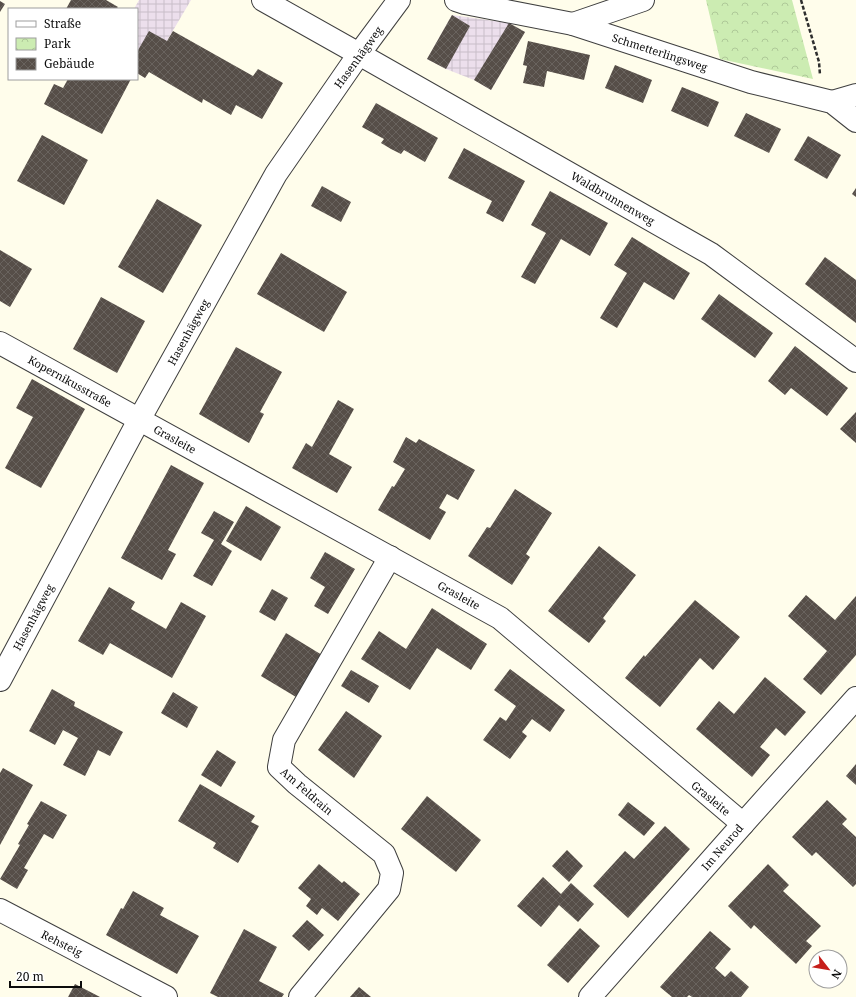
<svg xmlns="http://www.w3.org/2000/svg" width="856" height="997" viewBox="0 0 856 997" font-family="'Noto Serif',serif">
  <defs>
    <pattern id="industrial-grid" width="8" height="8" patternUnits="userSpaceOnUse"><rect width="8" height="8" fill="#ecdfec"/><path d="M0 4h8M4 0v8" fill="none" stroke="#c9bec9"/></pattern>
    <pattern id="park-crowns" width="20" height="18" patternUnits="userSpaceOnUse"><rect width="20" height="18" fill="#ccecb2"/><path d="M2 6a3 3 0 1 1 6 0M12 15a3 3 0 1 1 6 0" fill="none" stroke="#aec998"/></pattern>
    <pattern id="building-cross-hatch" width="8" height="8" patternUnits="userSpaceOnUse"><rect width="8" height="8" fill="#564e48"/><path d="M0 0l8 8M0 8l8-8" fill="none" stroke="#69635e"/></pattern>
  </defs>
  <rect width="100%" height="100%" fill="#fffdeb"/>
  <!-- industrial -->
  <g fill="url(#industrial-grid)">
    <path d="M 139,0 L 191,0 L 145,78 L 137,73 L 137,9 L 134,9 Z"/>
    <path d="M 452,15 L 509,23 L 525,32 L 491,90 L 474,80 L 446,69 L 427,59 Z"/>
  </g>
  <!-- park -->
  <path fill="url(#park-crowns)" d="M 706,0 L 792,0 L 813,79 L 720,59 Z"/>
  <!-- building -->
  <g fill="url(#building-cross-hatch)">
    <path d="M 71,0 L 106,0 L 118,7 L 116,9 L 66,9 Z"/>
    <path d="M 0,1 L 5,4 L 0,12 Z"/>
    <path d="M 452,15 L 470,26 L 446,69 L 427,59 Z"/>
    <path d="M 509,23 L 525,32 L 491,90 L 474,80 Z"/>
    <path d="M 149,31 L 167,41 L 173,31 L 253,76 L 258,69 L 283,83 L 262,119 L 236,105 L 231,115 L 203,99 L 202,103 L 149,72 L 145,78 L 137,73 L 137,52 Z"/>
    <path d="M 528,41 L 590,55 L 584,80 L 547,71 L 544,87 L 523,83 L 527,66 L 523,65 Z"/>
    <path d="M 615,65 L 652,80 L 643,103 L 605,88 Z"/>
    <path d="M 68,79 L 131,79 L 102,134 L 44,104 L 54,84 L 63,88 Z"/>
    <path d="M 682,87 L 719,102 L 708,127 L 671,111 Z"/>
    <path d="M 376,103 L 438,138 L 425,162 L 404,150 L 401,154 L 391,149 L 381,143 L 384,139 L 362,127 Z"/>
    <path d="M 746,113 L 781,129 L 769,153 L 734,136 Z"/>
    <path d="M 42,135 L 88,160 L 64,205 L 17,181 Z"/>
    <path d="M 808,136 L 841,155 L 827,179 L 794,160 Z"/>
    <path d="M 464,148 L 525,181 L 503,222 L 486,213 L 492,201 L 448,178 Z"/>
    <path d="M 322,186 L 351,202 L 341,222 L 311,206 Z"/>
    <path d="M 856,188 L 856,197 L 852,194 Z"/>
    <path d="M 550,191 L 608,223 L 590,256 L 561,239 L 535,284 L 521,277 L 546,233 L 531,225 Z"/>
    <path d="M 157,199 L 202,225 L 163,293 L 118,267 Z"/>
    <path d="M 632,237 L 690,273 L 674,300 L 644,282 L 617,328 L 600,318 L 627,273 L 614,265 Z"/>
    <path d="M 0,250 L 32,269 L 10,307 L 0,301 Z"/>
    <path d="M 281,253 L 347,292 L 324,332 L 257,294 Z"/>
    <path d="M 825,257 L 856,280 L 856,323 L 805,284 Z"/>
    <path d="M 719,294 L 773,333 L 755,358 L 701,319 Z"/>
    <path d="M 101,297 L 145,321 L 117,373 L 73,349 Z"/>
    <path d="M 795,346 L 848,388 L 827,416 L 791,388 L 785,395 L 768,381 Z"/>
    <path d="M 236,347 L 282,372 L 260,412 L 264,414 L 249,443 L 199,414 Z"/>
    <path d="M 32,379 L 85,409 L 41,488 L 5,468 L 33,417 L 16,408 Z"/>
    <path d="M 338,400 L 354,409 L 329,454 L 352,467 L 337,493 L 292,468 L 306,443 L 312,447 Z"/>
    <path d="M 856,412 L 856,443 L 840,429 Z"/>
    <path d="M 406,437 L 416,443 L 419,439 L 475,470 L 458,500 L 447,494 L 439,508 L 446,512 L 430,540 L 378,510 L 392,486 L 394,487 L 405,469 L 393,462 Z"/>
    <path d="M 171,465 L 204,483 L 168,550 L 176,554 L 162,580 L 121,558 Z"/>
    <path d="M 515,489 L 552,513 L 526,554 L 530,557 L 512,585 L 468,556 L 487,527 L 490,528 Z"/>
    <path d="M 246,506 L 281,527 L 261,561 L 226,541 Z"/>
    <path d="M 214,511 L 234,522 L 221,544 L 232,551 L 212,586 L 193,576 L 214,540 L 201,533 Z"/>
    <path d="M 599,546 L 636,575 L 603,618 L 606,621 L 589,643 L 548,611 Z"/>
    <path d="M 325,552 L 355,569 L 328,614 L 314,606 L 325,587 L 310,578 Z"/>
    <path d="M 109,587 L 135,602 L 131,609 L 166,629 L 181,602 L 206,616 L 172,678 L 110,643 L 103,655 L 78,641 Z"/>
    <path d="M 272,589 L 288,598 L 275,621 L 259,612 Z"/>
    <path d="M 806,595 L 835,620 L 856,596 L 856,655 L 821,695 L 803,679 L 827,651 L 788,616 Z"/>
    <path d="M 695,600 L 740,637 L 713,670 L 700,658 L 660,707 L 625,678 L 644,655 L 645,657 Z"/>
    <path d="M 432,608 L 487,644 L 471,670 L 437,648 L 410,690 L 361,659 L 379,631 L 406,649 Z"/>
    <path d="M 286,633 L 322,655 L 296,697 L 261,676 Z"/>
    <path d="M 510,669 L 565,710 L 550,732 L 532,719 L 522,732 L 527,736 L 510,759 L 483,740 L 500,717 L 506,721 L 516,706 L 494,690 Z"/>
    <path d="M 351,670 L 379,686 L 369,703 L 341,686 Z"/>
    <path d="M 765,677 L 806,712 L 785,736 L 776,728 L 760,747 L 770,755 L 752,777 L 696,729 L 719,701 L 734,714 Z"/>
    <path d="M 52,689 L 75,702 L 74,706 L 123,732 L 110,756 L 98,750 L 85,776 L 63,765 L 78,738 L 63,730 L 55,745 L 29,731 Z"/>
    <path d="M 173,692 L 198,707 L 187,728 L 161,713 Z"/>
    <path d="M 346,711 L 382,736 L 354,778 L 318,750 Z"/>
    <path d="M 217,750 L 236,762 L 221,787 L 201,775 Z"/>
    <path d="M 856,764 L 856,785 L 846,776 Z"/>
    <path d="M 3,768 L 33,785 L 0,845 L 0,773 Z"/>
    <path d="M 200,784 L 255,816 L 251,822 L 259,826 L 238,863 L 213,848 L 216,843 L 178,821 Z"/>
    <path d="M 427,796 L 481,840 L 456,872 L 401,829 Z"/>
    <path d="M 827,800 L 847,819 L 842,824 L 856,837 L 856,884 L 853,887 L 816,852 L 812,856 L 792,837 Z"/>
    <path d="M 41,801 L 67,815 L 53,839 L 44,834 L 24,868 L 28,870 L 17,889 L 0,879 L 20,845 L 18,844 L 29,825 L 27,824 Z"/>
    <path d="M 628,802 L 655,823 L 644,836 L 618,815 Z"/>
    <path d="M 665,826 L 690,849 L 628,918 L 593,886 L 625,851 L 634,859 Z"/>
    <path d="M 567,850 L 583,866 L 569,882 L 552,866 Z"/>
    <path d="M 319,864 L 342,883 L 344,881 L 360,894 L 338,921 L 322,908 L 317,915 L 306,906 L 311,899 L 298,888 Z"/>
    <path d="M 768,864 L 789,885 L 783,891 L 821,926 L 806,941 L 812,946 L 796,964 L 754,925 L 751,929 L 728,906 Z"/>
    <path d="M 543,877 L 561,894 L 571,883 L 594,904 L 578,922 L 559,905 L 541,927 L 517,906 Z"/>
    <path d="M 133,891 L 164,908 L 160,915 L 199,936 L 177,974 L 106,935 L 121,908 L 123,909 Z"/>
    <path d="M 307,920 L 324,935 L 309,951 L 292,936 Z"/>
    <path d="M 580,928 L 600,946 L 568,983 L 547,965 Z"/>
    <path d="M 244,929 L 277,947 L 259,981 L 284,994 L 282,997 L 218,997 L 210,993 Z"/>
    <path d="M 710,931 L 731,949 L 715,968 L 725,977 L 731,971 L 749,987 L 741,997 L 692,997 L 689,995 L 687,997 L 672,997 L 660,987 Z"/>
    <path d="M 75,984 L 100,997 L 68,997 Z"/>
    <path d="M 359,987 L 371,997 L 350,997 Z"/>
  </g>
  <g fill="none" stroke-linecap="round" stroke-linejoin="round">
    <!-- minor casing -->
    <g stroke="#3f3f3f" stroke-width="24">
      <g id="minor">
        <path d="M 263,0 L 359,54 L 711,254 L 856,361"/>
        <path d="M 456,0 L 465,3 L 573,24 L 751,82 L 832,102 L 856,121"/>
        <path d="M 573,24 L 643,0"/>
        <path d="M 832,102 L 856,95"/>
        <path d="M 0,343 L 500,618 L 743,824"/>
        <path d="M 0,680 L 139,420 L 276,174 L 359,54 L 399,0"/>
        <path d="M 0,910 L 166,997"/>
        <path d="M 300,997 L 389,889 L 392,873 L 384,854 L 297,784 L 279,767 L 284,740 L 390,557"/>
        <path d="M 590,997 L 743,824 L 856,698"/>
      </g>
    </g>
    <!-- path -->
    <path stroke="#2e2e2e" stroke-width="2.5" stroke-dasharray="4 2" stroke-linecap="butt" d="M 801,0 L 819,62 L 820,75"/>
    <!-- minor -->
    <use href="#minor" stroke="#fff" stroke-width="22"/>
  </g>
  <g text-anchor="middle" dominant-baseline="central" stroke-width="4" stroke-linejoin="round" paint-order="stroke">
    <!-- street labels -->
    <g font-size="11" fill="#0c0c0c" stroke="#fff">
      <text transform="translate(660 52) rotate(18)">Schmetterlingsweg</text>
      <text transform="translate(358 57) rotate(-54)">Hasenhägweg</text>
      <text transform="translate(613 198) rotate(30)">Waldbrunnenweg</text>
      <text transform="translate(188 332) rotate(-61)">Hasenhägweg</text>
      <text transform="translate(70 381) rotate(29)">Kopernikusstraße</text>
      <text transform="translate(175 439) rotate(29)">Grasleite</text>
      <text transform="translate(459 595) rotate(29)">Grasleite</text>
      <text transform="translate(33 617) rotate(-62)">Hasenhägweg</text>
      <text transform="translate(307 791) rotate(41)">Am Feldrain</text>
      <text transform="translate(711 798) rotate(40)">Grasleite</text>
      <text transform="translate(722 847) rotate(-49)">Im Neurod</text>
      <text transform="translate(62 943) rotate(27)">Rehsteig</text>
    </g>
  </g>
  <!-- legend -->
  <rect x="8" y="8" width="130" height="72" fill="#ffffff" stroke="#9e9e9e"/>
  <rect x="16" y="21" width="20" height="6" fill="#ffffff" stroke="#9e9e9e"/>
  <text x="44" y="28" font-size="12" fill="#0c0c0c">Straße</text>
  <rect x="16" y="38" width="20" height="12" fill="url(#park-crowns)" stroke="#9e9e9e"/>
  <text x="44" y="48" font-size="12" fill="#0c0c0c">Park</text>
  <rect x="16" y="58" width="20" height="12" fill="url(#building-cross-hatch)" stroke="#9e9e9e"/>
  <text x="44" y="68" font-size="12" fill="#0c0c0c">Gebäude</text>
  <!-- north arrow -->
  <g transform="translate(828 969) rotate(121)"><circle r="19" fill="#ffffff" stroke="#9e9e9e"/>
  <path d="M0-3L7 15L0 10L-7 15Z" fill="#c61e1a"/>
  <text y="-6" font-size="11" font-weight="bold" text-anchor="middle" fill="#0c0c0c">N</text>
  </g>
  <!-- scale -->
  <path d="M10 981v6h71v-6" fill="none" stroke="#0c0c0c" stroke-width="2"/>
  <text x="16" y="981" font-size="12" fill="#0c0c0c" stroke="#ffffff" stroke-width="3" paint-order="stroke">20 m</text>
</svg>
